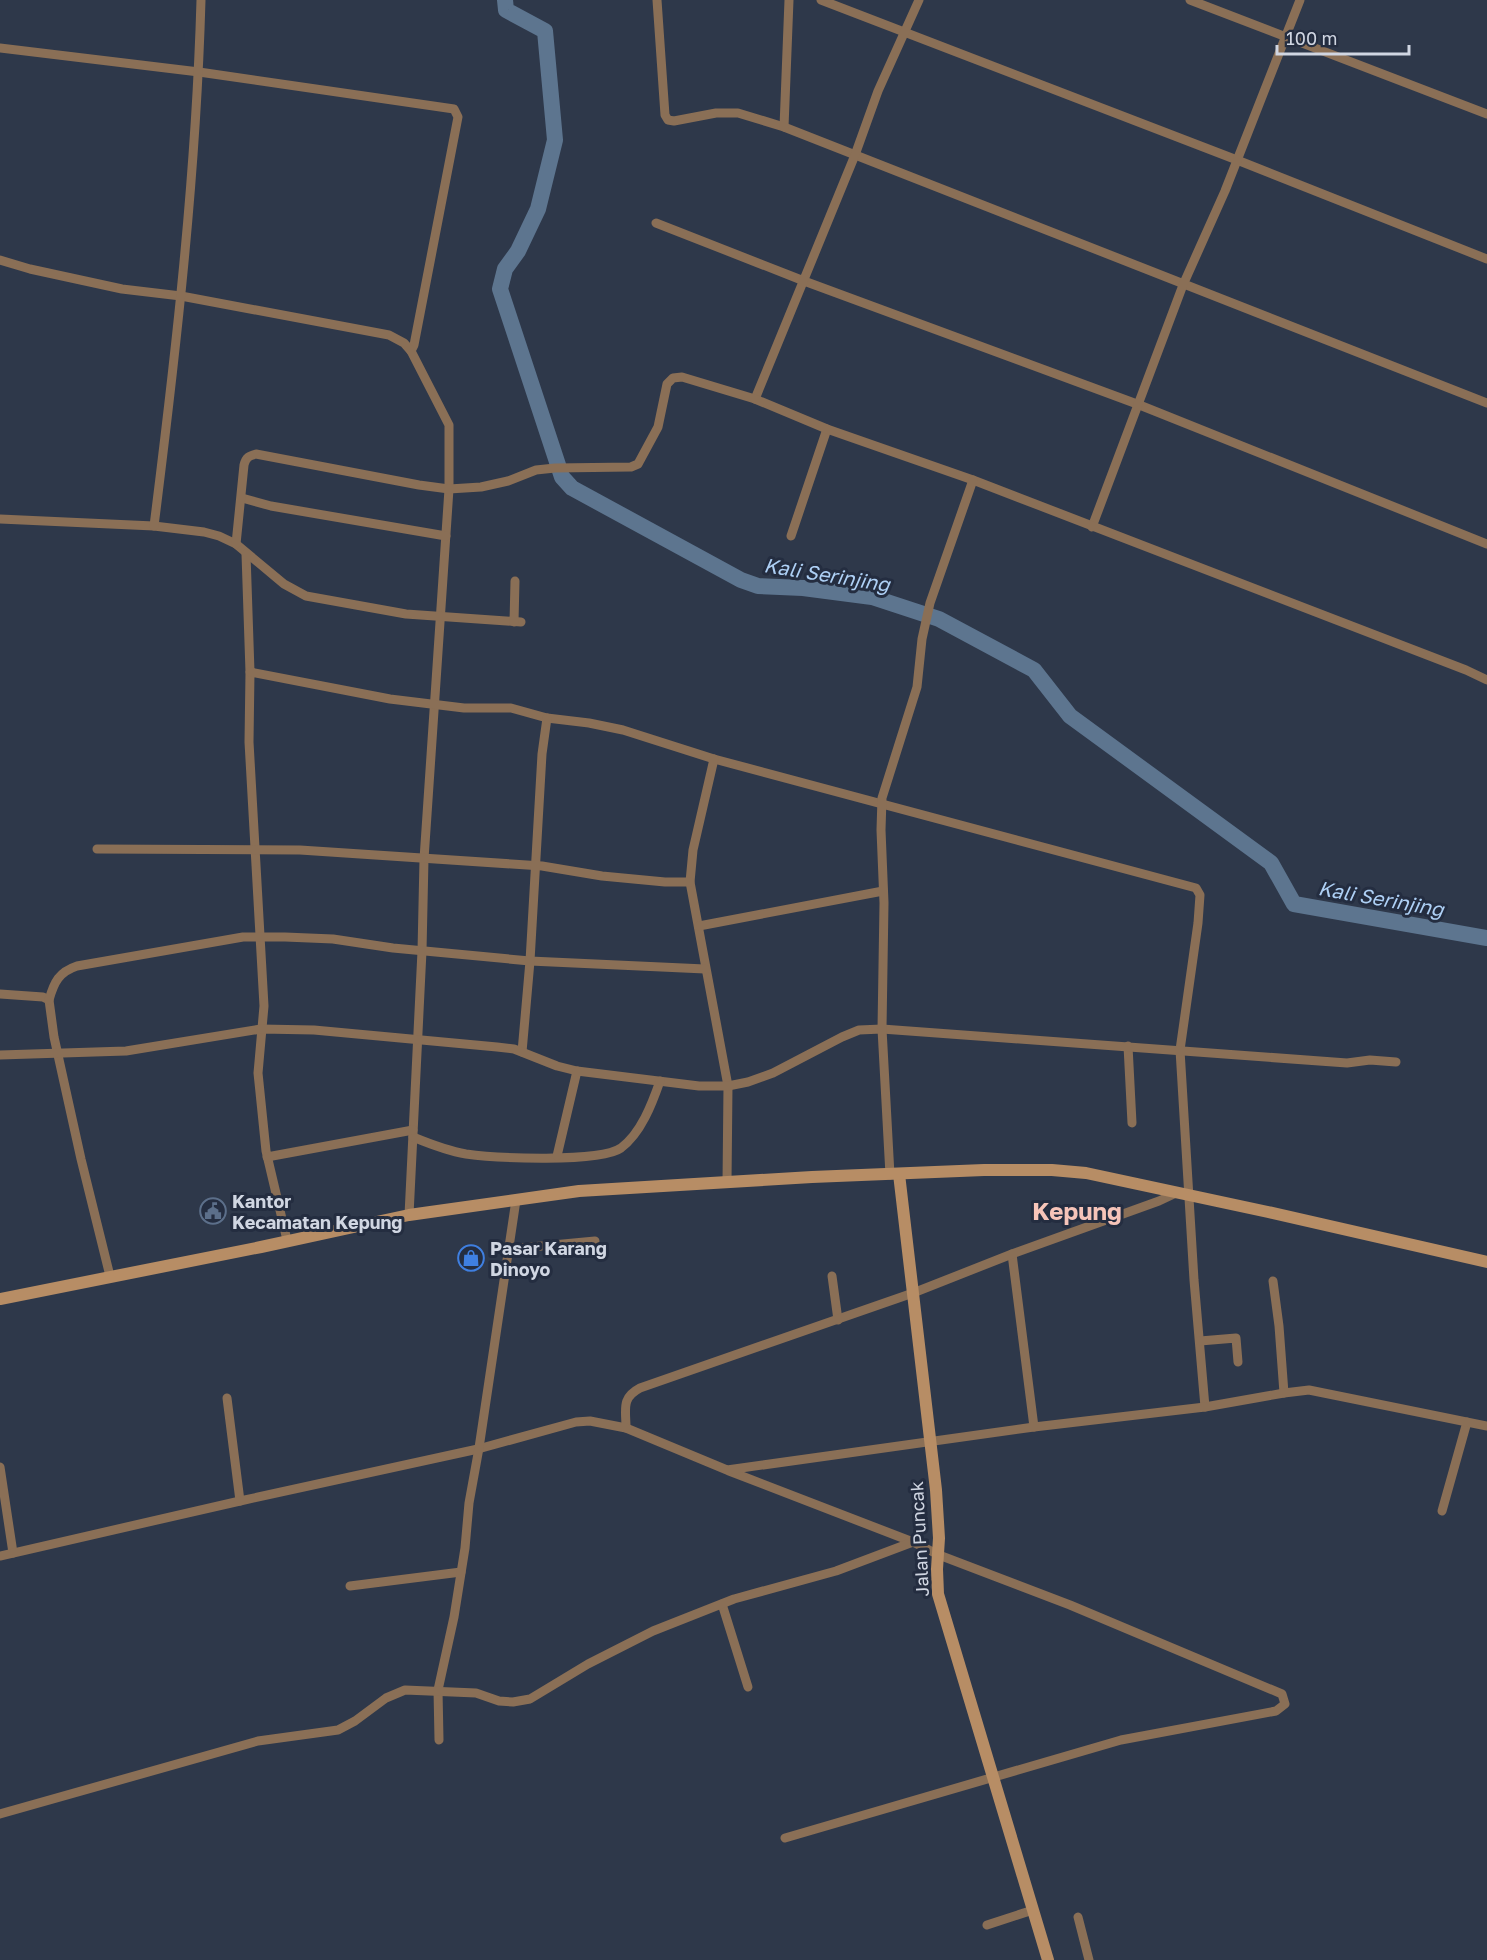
<svg xmlns="http://www.w3.org/2000/svg" width="1487" height="1960" viewBox="0 0 1487 1960" font-family="'Golos Text',sans-serif">
  <rect width="100%" height="100%" fill="#2e384a"/>
  <g fill="none" stroke-linecap="round" stroke-linejoin="round">
    <!-- river -->
    <path stroke="#5d758f" stroke-width="16" d="M 505,0 L 506,10 L 545,31 L 555,140 L 538,209 L 518,251 L 505,269 L 500,289 L 562,477 L 572,488 L 741,580 L 758,586 L 803,588 L 872,597 L 939,619 L 1034,670 L 1070,716 L 1271,863 L 1294,904 L 1487,938"/>
    <!-- street -->
    <g stroke="#8a6f56" stroke-width="9">
      <path d="M 657,0 L 665,115 L 668,120 L 674,121 L 716,113 L 738,113 L 784,127 L 1487,403"/>
      <path d="M 821,0 L 1237,160 L 1487,259"/>
      <path d="M 1190,0 L 1487,114"/>
      <path d="M 0,48 L 199,72 L 454,109 L 458,117 L 414,345 L 411,351"/>
      <path d="M 784,127 L 789,0"/>
      <path d="M 656,223 L 804,281 L 1137,404 L 1487,544"/>
      <path d="M 0,260 L 30,269 L 122,289 L 181,296 L 389,335 L 404,343 L 411,351 L 449,425 L 449,489 L 424,859 L 422,951 L 409,1215"/>
      <path d="M 755,399 L 855,155 L 878,91 L 919,0"/>
      <path d="M 242,498 L 271,506 L 446,536"/>
      <path d="M 0,519 L 154,526 L 204,532 L 219,536 L 236,544 L 284,584 L 306,596 L 406,614 L 521,622"/>
      <path d="M 154,526 C 176,351 196,176 201,0"/>
      <path d="M 1092,527 L 1183,285 L 1225,191 L 1300,0"/>
      <path d="M 791,536 L 827,429"/>
      <path d="M 236,544 L 244,465 C 246,457 249,456 256,454 L 419,485 L 449,489 L 481,487 L 508,481 L 536,470 L 555,468 L 631,467 L 638,464 L 658,427 L 667,384 L 673,378 L 682,377 L 755,399 L 827,429 L 973,480 L 1466,670 L 1487,680"/>
      <path d="M 246,554 L 250,672 L 249,742 L 264,1006 L 258,1073 L 266,1151 L 287,1240"/>
      <path d="M 514,622 L 515,581"/>
      <path d="M 250,672 L 390,699 L 464,708 L 511,708 L 547,718 L 589,723 L 623,730 L 714,759 L 1196,888 L 1200,895 L 1198,923 L 1180,1050 L 1194,1280 L 1205,1407"/>
      <path d="M 714,759 L 693,850 L 690,882 L 728,1086 L 727,1182"/>
      <path d="M 97,849 L 300,850 L 542,866 L 602,876 L 665,882 L 690,882"/>
      <path d="M 699,926 L 883,891"/>
      <path d="M 0,994 L 43,997 L 49,1000 L 54,1037 L 81,1159 L 110,1276"/>
      <path d="M 49,1000 C 54,982 59,972 77,966 L 243,937 L 285,937 L 333,939 L 393,948 L 530,961 L 705,969"/>
      <path d="M 1128,1046 L 1132,1123"/>
      <path d="M 522,1052 L 530,961 L 542,754 L 547,718"/>
      <path d="M 0,1055 L 126,1051 L 261,1029 L 314,1030 L 497,1047 L 514,1049 L 557,1066 L 577,1071 L 699,1086 L 728,1086 L 748,1082 L 773,1073 L 842,1037 L 859,1030 L 882,1029 L 1347,1063 L 1370,1060 L 1396,1062"/>
      <path d="M 413,1137 C 430,1144 448,1151 466,1154 C 494,1158 600,1163 621,1148 C 641,1133 652,1104 660,1081"/>
      <path d="M 557,1156 L 577,1071"/>
      <path d="M 267,1157 L 413,1130"/>
      <path d="M 890,1175 L 882,1029 L 884,903 L 881,830 L 882,798 L 917,687 L 922,639 L 930,603 L 973,480"/>
      <path d="M 510,1249 L 595,1241"/>
      <path d="M 1012,1254 L 1034,1427"/>
      <path d="M 832,1276 L 838,1320"/>
      <path d="M 1273,1281 L 1279,1326 L 1284,1393"/>
      <path d="M 1200,1341 L 1236,1338 L 1238,1362"/>
      <path d="M 227,1398 L 240,1501"/>
      <path d="M 626,1428 C 626,1409 621,1398 640,1388 L 913,1293 L 1012,1254 L 1159,1201 L 1176,1193"/>
      <path d="M 0,1467 L 13,1553"/>
      <path d="M 729,1471 L 913,1542 L 939,1555 L 1070,1605 L 1282,1694 L 1285,1704 L 1276,1711 L 1121,1740 L 785,1838"/>
      <path d="M 1442,1511 L 1467,1422"/>
      <path d="M 0,1556 L 240,1501 L 478,1449 L 576,1422 L 590,1421 L 626,1428 L 727,1470 L 1034,1427 L 1205,1407 L 1284,1393 L 1309,1390 L 1487,1426"/>
      <path d="M 350,1586 L 461,1572"/>
      <path d="M 722,1604 L 748,1687"/>
      <path d="M 439,1740 L 438,1690 L 454,1617 L 465,1548 L 469,1503 L 479,1448 L 516,1200"/>
      <path d="M 0,1814 L 258,1741 L 338,1730 L 355,1721 L 386,1698 L 405,1690 L 476,1693 L 499,1701 L 513,1702 L 530,1699 L 588,1664 L 653,1631 L 734,1599 L 836,1571 L 913,1542"/>
      <path d="M 1078,1917 L 1089,1960"/>
      <path d="M 987,1925 L 1033,1910"/>
    </g>
    <!-- secondary -->
    <g stroke="#b78d65" stroke-width="12">
      <path d="M 899,1174 L 936,1490 L 939,1538 L 937,1569 L 938,1594 L 1048,1960"/>
      <path d="M 0,1299 L 261,1247 L 409,1215 L 579,1191 L 812,1177 L 984,1170 L 1052,1170 L 1086,1173 L 1268,1212 L 1487,1262"/>
    </g>
  </g>
  <!-- icons -->
  <defs>
    <g id="civic-ring" transform="scale(1.35)"><circle r="9.5" fill="#242d40" stroke="#5c6f8a" stroke-width="1.5"/><path d="M-.6-6.5H3V-4.5H.6V-3L4-1V1h2V6H-6V1h2V-1L-.6-3ZM-1.2 2.5V6h2.4V2.5Z" fill="#5c6f8a"/></g>
    <g id="shop-ring" transform="scale(1.35)"><circle r="9.5" fill="#242d40" stroke="#3f7fe0" stroke-width="1.5"/><path d="M-5-2.5h2.3a2.7 3.5 0 0 1 5.4 0H5L5.5 6h-11ZM-1.5-2.5h3a1.5 2.3 0 0 0-3 0Z" fill="#3f7fe0"/></g>
  </defs>
  <g fill-rule="evenodd">
    <use href="#civic-ring" x="213" y="1211"/>
    <use href="#shop-ring" x="471" y="1258"/>
  </g>
  <g text-anchor="middle" dominant-baseline="central" stroke-width="6" stroke-linejoin="round" paint-order="stroke">
    <!-- poi labels -->
    <g font-size="18" font-weight="bold" fill="#d0d6e2" stroke="#242d40" text-anchor="start">
      <text x="232" y="1201">Kantor<tspan x="232" dy="21">Kecamatan Kepung</tspan></text>
      <text x="490" y="1248">Pasar Karang<tspan x="490" dy="21">Dinoyo</tspan></text>
    </g>
    <!-- street labels -->
    <g font-size="18" fill="#d0d6e2" stroke="#242d40">
      <text transform="translate(919 1539) rotate(-93)">Jalan Puncak</text>
    </g>
    <!-- water labels -->
    <g font-size="20" font-style="italic" fill="#aed0f5" stroke="#242d40">
      <text transform="translate(827 574) rotate(9)">Kali Serinjing</text>
      <text transform="translate(1381 898) rotate(10)">Kali Serinjing</text>
    </g>
    <!-- district labels -->
    <g font-size="24" font-weight="bold" fill="#f6c4b9" stroke="#242d40">
      <text x="1077" y="1210">Kepung</text>
    </g>
  </g>
  <!-- scale -->
  <path d="M1277 45v9h132v-9" fill="none" stroke="#d0d6e2" stroke-width="3"/>
  <text x="1286" y="45" font-size="18" fill="#d0d6e2" stroke="#242d40" stroke-width="4.5" paint-order="stroke">100 m</text>
</svg>
